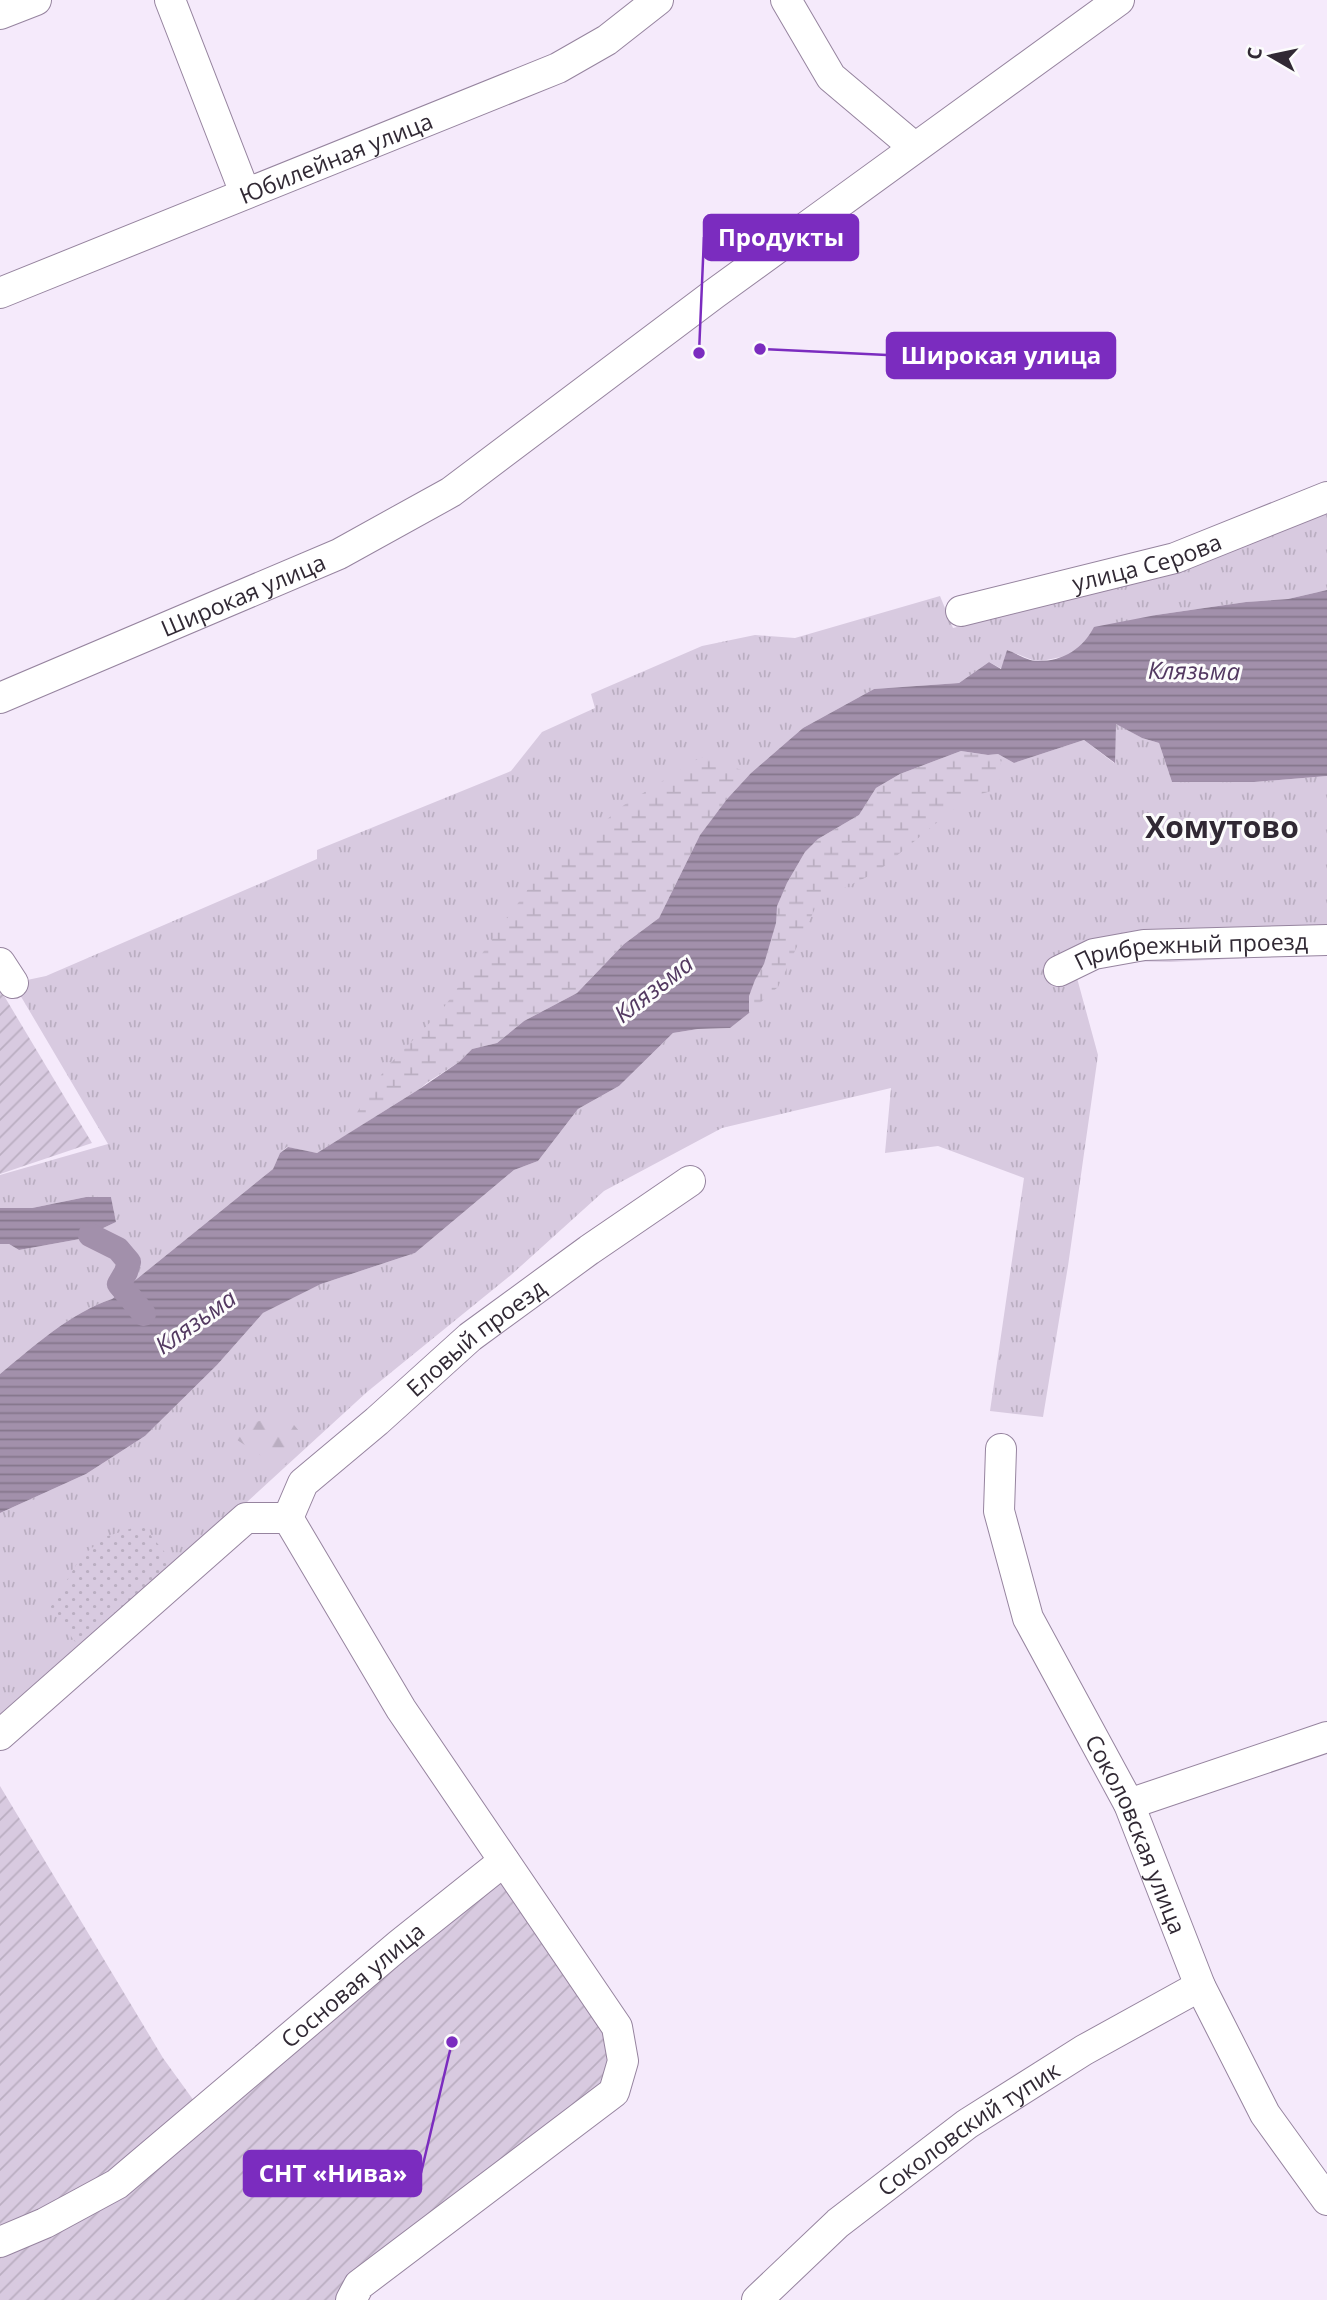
<svg xmlns="http://www.w3.org/2000/svg" width="1327" height="2300" viewBox="0 0 1327 2300" font-family="'Open Sans',sans-serif">
  <defs>
    <pattern id="grass-tufts" width="24" height="20" patternUnits="userSpaceOnUse" patternTransform="scale(1.75)"><rect width="24" height="20" fill="#d8cae0"/><path d="M3 7l-1-3M5 7V3M7 7l1-3M15 17l-1-3M17 17v-4M19 17l1-3" fill="none" stroke="#baaec1"/></pattern>
    <pattern id="forest-firs" width="22" height="20" patternUnits="userSpaceOnUse" patternTransform="scale(1.75)"><rect width="22" height="20" fill="#d8cae0"/><path d="M5 1l3.5 6h-7zM16 11l3.5 6h-7z" fill="#baaec1"/></pattern>
    <pattern id="wetland-marsh" width="20" height="14" patternUnits="userSpaceOnUse" patternTransform="scale(1.75)"><rect width="20" height="14" fill="#d8cae0"/><path d="M1 5h8M5 5V1M11 12h8M15 12V8" fill="none" stroke="#baaec1"/></pattern>
    <pattern id="park-dots" width="8" height="8" patternUnits="userSpaceOnUse" patternTransform="scale(1.75)"><rect width="8" height="8" fill="#d8cae0"/><path d="M2 2h.1M6 6h.1" fill="none" stroke="#baaec1" stroke-width="1.8" stroke-linecap="round"/></pattern>
    <pattern id="garden-furrows" width="10" height="10" patternUnits="userSpaceOnUse" patternTransform="scale(1.75)"><rect width="10" height="10" fill="#d8cae0"/><path d="M-1 1l2-2M0 10L10 0M9 11l2-2" fill="none" stroke="#baaec1"/></pattern>
    <pattern id="water-rules" width="6" height="5" patternUnits="userSpaceOnUse" patternTransform="scale(1.75)"><rect width="6" height="5" fill="#a290ab"/><path d="M0 2.5h6" fill="none" stroke="#85768c"/></pattern>
  </defs>
  <rect width="100%" height="100%" fill="#f5eafb"/>
  <!-- grass -->
  <g fill="url(#grass-tufts)">
    <path d="M 1327,509 L 1327,590 L 1288,599 L 1246,602 L 1156,615 L 1087,641 L 1070,655 L 1037,662 L 1007,650 L 1002,669 L 989,662 L 959,683 L 874,689 L 803,728 L 751,773 L 421,1088 L 317,1153 L 287,1147 L 280,1153 L 273,1169 L 112,1299 C 70,1313 34,1346 0,1374 L 0,1244 L 9,1244 L 19,1250 L 80,1239 L 116,1222 L 111,1197 L 86,1197 L 32,1208 L 0,1208 L 0,1175 L 108,1144 L 13,983 L 46,976 L 317,859 L 317,850 L 511,771 L 542,732 L 595,708 L 591,694 L 702,646 L 755,635 L 795,638 L 940,596 L 953,628 L 1097,592 Z"/>
    <path d="M 1115,723 L 1142,738 L 1159,743 L 1172,782 L 1254,782 L 1327,776 L 1327,954 L 1170,962 L 1116,961 L 1077,978 L 1098,1055 L 1068,1266 L 1043,1417 L 990,1411 L 1024,1178 L 938,1146 L 885,1153 L 891,1088 L 722,1128 L 604,1191 L 511,1275 L 367,1392 L 247,1502 L 0,1722 L 0,1513 L 86,1474 L 145,1436 L 217,1365 L 263,1313 L 321,1284 L 415,1253 L 514,1170 L 538,1161 L 578,1109 L 619,1086 L 673,1033 L 698,1029 L 730,1028 L 776,923 L 998,754 L 1014,763 L 1084,740 L 1114,763 Z"/>
  </g>
  <!-- forest -->
  <path fill="url(#forest-firs)" d="M 285,1414 L 299,1431 L 295,1456 L 280,1468 L 234,1438 L 249,1424 Z"/>
  <!-- wetland -->
  <g fill="url(#wetland-marsh)">
    <path d="M 961,751 L 988,755 L 998,754 L 1001,762 L 998,789 L 967,798 L 877,872 L 819,900 L 778,987 L 749,1013 L 749,996 L 755,980 L 764,964 L 776,923 L 776,906 L 787,883 L 805,852 L 818,839 L 859,815 L 876,788 L 900,774 Z"/>
    <path d="M 701,757 L 751,773 L 727,799 L 700,835 L 659,918 L 624,944 L 577,993 L 524,1021 L 497,1043 L 472,1049 L 459,1062 L 340,1139 L 385,1069 L 442,1010 L 533,882 L 624,805 Z"/>
  </g>
  <!-- park -->
  <path fill="url(#park-dots)" d="M 142,1525 L 172,1561 L 79,1647 L 50,1608 L 81,1557 L 105,1537 Z"/>
  <!-- garden -->
  <g fill="url(#garden-furrows)">
    <path d="M 0,989 L 92,1143 L 0,1174 Z"/>
    <path d="M 0,1786 L 163,2058 L 202,2112 L 504,1861 L 617,2027 L 614,2092 L 351,2300 L 0,2300 Z"/>
  </g>
  <!-- water -->
  <g fill="url(#water-rules)">
    <path d="M 1327,590 L 1327,776 L 1254,782 L 1172,782 L 1159,743 L 1142,738 L 1116,724 L 1115,763 L 1084,740 L 1014,763 L 998,754 L 988,755 L 961,751 L 900,774 L 876,788 L 859,815 L 818,839 L 805,852 L 787,883 L 777,906 L 776,923 L 764,964 L 755,980 L 749,996 L 749,1013 L 730,1028 L 698,1029 L 673,1033 L 619,1086 L 578,1109 L 538,1161 L 514,1170 L 415,1253 L 321,1284 L 263,1313 L 217,1365 L 145,1436 L 86,1474 L 0,1513 L 0,1374 C 34,1346 70,1313 112,1299 L 273,1169 L 280,1153 L 288,1147 L 317,1153 L 421,1088 L 459,1062 L 472,1049 L 497,1043 L 524,1021 L 577,993 L 624,944 L 659,918 L 700,835 L 727,799 L 751,773 L 803,728 L 874,689 L 959,683 L 989,662 L 1001,669 L 1007,650 C 1016,653 1029,662 1039,661 C 1064,661 1083,648 1094,627 L 1156,615 L 1246,602 L 1288,599 Z"/>
    <path d="M 86,1197 L 111,1197 L 116,1222 L 80,1239 L 19,1250 L 9,1244 L 0,1244 L 0,1208 L 32,1208 Z"/>
  </g>
  <g fill="none" stroke-linecap="round" stroke-linejoin="round">
    <!-- canal -->
    <path stroke="#a290ab" stroke-width="24" d="M 90,1235 L 118,1249 L 129,1262 L 126,1272 L 119,1284 L 144,1314"/>
    <!-- minor casing -->
    <g stroke="#96849f" stroke-width="32">
      <g id="minor">
        <path d="M 170,0 L 245,193"/>
        <path d="M 786,0 L 831,77 L 914,147"/>
        <path d="M 0,14 L 36,0"/>
        <path id="s1" d="M 0,293 L 558,68 L 607,40 L 658,0"/>
        <path id="s2" d="M 961,611 L 1175,558 L 1327,497"/>
        <path id="s3" d="M 0,698 L 339,554 L 451,492 L 714,294 L 1119,0"/>
        <path d="M 0,963 L 13,983"/>
        <path id="s4" d="M 1059,971 L 1094,954 L 1144,945 L 1327,940"/>
        <path id="s5" d="M 1001,1449 L 999,1511 L 1028,1618 L 1129,1804 L 1200,1986 L 1265,2114 L 1327,2200"/>
        <path id="s6" d="M 288,1518 L 303,1483 L 377,1421 L 470,1337 L 589,1250 L 690,1181"/>
        <path d="M 0,1735 L 246,1518 L 288,1518 L 401,1709 L 617,2027 L 623,2061 L 614,2092 L 359,2285 L 351,2300"/>
        <path d="M 1129,1804 L 1327,1737"/>
        <path id="s7" d="M 0,2242 L 45,2223 L 117,2184 L 400,1944 L 504,1861"/>
        <path id="s8" d="M 757,2300 L 838,2223 L 967,2124 L 1084,2050 L 1200,1986"/>
      </g>
    </g>
    <!-- minor -->
    <use href="#minor" stroke="#fff" stroke-width="30"/>
  </g>
  <g text-anchor="middle" dominant-baseline="central" stroke-width="6" stroke-linejoin="round" paint-order="stroke">
    <!-- street labels -->
    <g font-size="23" fill="#312934" stroke="#fcfcfc">
      <text stroke="none"><textPath href="#s1" startOffset="362">Юбилейная улица</textPath></text>
      <text stroke="none"><textPath href="#s2" startOffset="192">улица Серова</textPath></text>
      <text stroke="none"><textPath href="#s3" startOffset="264">Широкая улица</textPath></text>
      <text stroke="none"><textPath href="#s4" startOffset="136">Прибрежный проезд</textPath></text>
      <text stroke="none"><textPath href="#s6" startOffset="264">Еловый проезд</textPath></text>
      <text stroke="none"><textPath href="#s5" startOffset="415">Соколовская улица</textPath></text>
      <text stroke="none"><textPath href="#s7" startOffset="439">Сосновая улица</textPath></text>
      <text stroke="none"><textPath href="#s8" startOffset="273">Соколовский тупик</textPath></text>
    </g>
    <!-- water labels -->
    <g font-size="24" font-style="italic" fill="#533961" stroke="#fcfcfc">
      <text transform="translate(1194 670) rotate(1)">Клязьма</text>
      <text transform="translate(653 988) rotate(-38)">Клязьма</text>
      <text transform="translate(195 1321) rotate(-35)">Клязьма</text>
    </g>
    <!-- district labels -->
    <g font-size="30" font-weight="bold" fill="#312934" stroke="#fcfcfc">
      <text x="1222" y="826">Хомутово</text>
    </g>
  </g>
  <!-- callouts -->
  <path fill="none" stroke="#7b2cbf" stroke-width="2.5" d="M699 353L704 237M760 349L887 355M452 2042L421 2173"/>
  <g fill="#7b2cbf" stroke="#fcfcfc" stroke-width="2.5">
    <circle cx="699" cy="353" r="7"/>
    <circle cx="760" cy="349" r="7"/>
    <circle cx="452" cy="2042" r="7"/>
  </g>
  <g fill="#7b2cbf" stroke="#7b2cbf" stroke-width="2.5">
    <rect x="704" y="215" width="154" height="45" rx="7"/>
    <rect x="887" y="333" width="228" height="45" rx="7"/>
    <rect x="244" y="2151" width="177" height="45" rx="7"/>
  </g>
  <g font-size="24" text-anchor="middle" font-weight="bold" fill="#fff">
    <text x="781" y="246">Продукты</text>
    <text x="1001" y="364">Широкая улица</text>
    <text x="333" y="2182">СНТ «Нива»</text>
  </g>
  <!-- north arrow -->
  <g transform="translate(1271 56) rotate(279)" stroke="#fcfcfc" stroke-width="5" paint-order="stroke">
  <path d="M0-5L12 26L0 18L-12 26Z" fill="#312934"/>
  <text y="-10" font-size="19" font-weight="bold" text-anchor="middle" fill="#312934">С</text>
  </g>
</svg>
